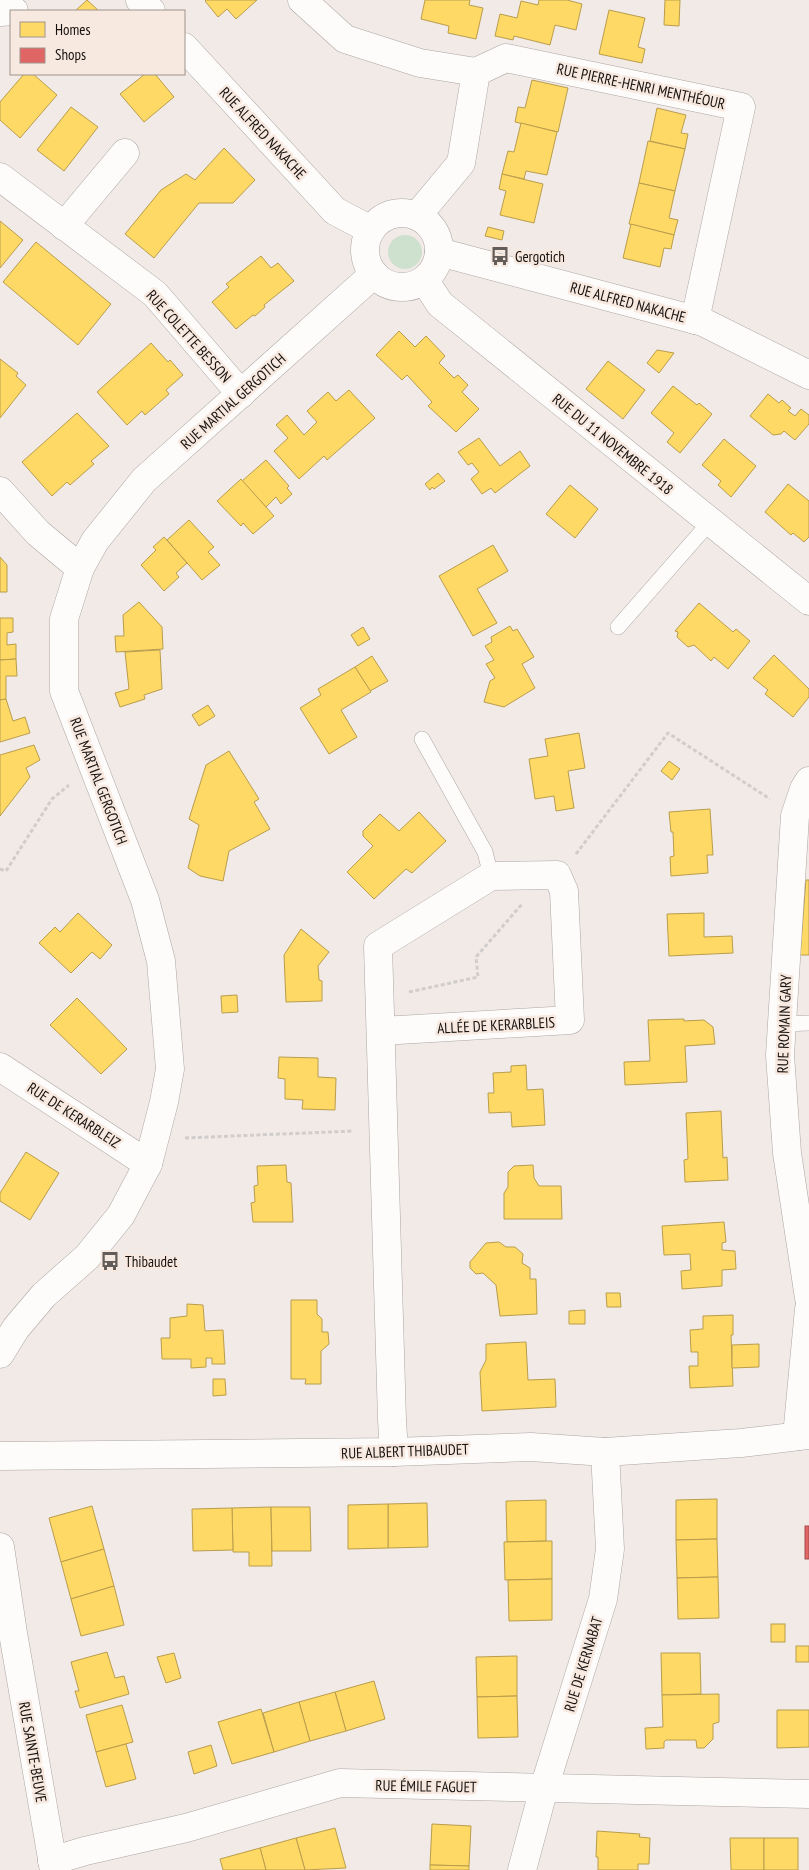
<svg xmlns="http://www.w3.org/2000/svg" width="809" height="1870" viewBox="0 0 809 1870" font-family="'PT Sans Narrow',sans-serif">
  <rect width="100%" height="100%" fill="#f2eae6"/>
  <!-- green -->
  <circle fill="#cee0ce" cx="405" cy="252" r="17"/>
  <!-- homes -->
  <g fill="#ffd966" stroke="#b99d4c">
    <path d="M 87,0 L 99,11 L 75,11 Z"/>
    <path d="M 206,0 L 257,0 L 236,19 L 227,9 L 218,17 L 205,1 Z"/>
    <path d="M 425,0 L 470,0 L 469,5 L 483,8 L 476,39 L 448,33 L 449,26 L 421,19 Z"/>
    <path d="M 539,0 L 567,0 L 582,4 L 576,30 L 555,25 L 550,45 L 514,36 L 513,40 L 495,36 L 500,14 L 517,18 L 521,1 L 538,5 Z"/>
    <path d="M 665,0 L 680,0 L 679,26 L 664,25 Z"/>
    <path d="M 609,10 L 645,18 L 638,47 L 645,49 L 642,63 L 599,54 Z"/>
    <path d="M 24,74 L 33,74 L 57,95 L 20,138 L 0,120 L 0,102 Z"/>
    <path d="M 145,74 L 155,74 L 174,97 L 144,122 L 120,94 Z"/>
    <path d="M 532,80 L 568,88 L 558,132 L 515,122 L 518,107 L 525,108 Z"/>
    <path d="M 71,107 L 98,127 L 64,171 L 37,150 Z"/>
    <path d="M 657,108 L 686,115 L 681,133 L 688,134 L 685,149 L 650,141 Z"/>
    <path d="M 521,123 L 557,132 L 547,175 L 526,171 L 524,179 L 502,174 L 508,151 L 514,152 Z"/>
    <path d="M 648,141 L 685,149 L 675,191 L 639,183 Z"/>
    <path d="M 224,148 L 255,180 L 233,203 L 199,203 L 154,258 L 125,234 L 161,190 L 186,174 L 195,180 Z"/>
    <path d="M 502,174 L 543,184 L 534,223 L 500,215 L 506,191 L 499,189 Z"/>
    <path d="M 639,183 L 675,191 L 669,218 L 678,220 L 674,235 L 629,224 Z"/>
    <path d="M 0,221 L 23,240 L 0,268 Z"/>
    <path d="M 631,224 L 674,235 L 671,249 L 664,248 L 660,267 L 623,258 Z"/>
    <path d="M 488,227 L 504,231 L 502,240 L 485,236 Z"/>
    <path d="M 36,242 L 111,304 L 78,345 L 3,282 Z"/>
    <path d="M 261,256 L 271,268 L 278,263 L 294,281 L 264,305 L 265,307 L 255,316 L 253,315 L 236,329 L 212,302 L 229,287 L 226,284 Z"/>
    <path d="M 399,331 L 415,347 L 426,336 L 445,356 L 439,363 L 454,378 L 458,375 L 468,385 L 462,392 L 479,409 L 456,432 L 428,406 L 432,402 L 407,375 L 402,380 L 376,355 Z"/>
    <path d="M 151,343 L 168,362 L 170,360 L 183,375 L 166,390 L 169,394 L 145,415 L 142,411 L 127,425 L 97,392 Z"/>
    <path d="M 657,350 L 674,353 L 659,373 L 647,363 Z"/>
    <path d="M 0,359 L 18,373 L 16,376 L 26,385 L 0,418 Z"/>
    <path d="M 608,361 L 645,390 L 623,419 L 586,389 Z"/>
    <path d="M 673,386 L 697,405 L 699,403 L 712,414 L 680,453 L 667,442 L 674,433 L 651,413 Z"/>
    <path d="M 349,390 L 375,418 L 327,460 L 324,456 L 299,479 L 274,451 L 288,438 L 276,425 L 287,415 L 304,435 L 317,422 L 307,411 L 328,392 L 336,401 Z"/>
    <path d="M 768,394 L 779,403 L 782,400 L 791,408 L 788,411 L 795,416 L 801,409 L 809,415 L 809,424 L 795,440 L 784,431 L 781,434 L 773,435 L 750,416 Z"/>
    <path d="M 77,413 L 109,446 L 91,461 L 94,464 L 70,485 L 67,482 L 52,496 L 22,462 Z"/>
    <path d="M 479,438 L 500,466 L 520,451 L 530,466 L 495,493 L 491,488 L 482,494 L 471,479 L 479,472 L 472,463 L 468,465 L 458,452 Z"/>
    <path d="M 724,439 L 756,466 L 731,497 L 718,485 L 721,481 L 702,465 Z"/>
    <path d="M 266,460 L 289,486 L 287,488 L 292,494 L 281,504 L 276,497 L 266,507 L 242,481 Z"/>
    <path d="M 438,473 L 445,481 L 434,489 L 432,487 L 430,490 L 425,484 Z"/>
    <path d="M 241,479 L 274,516 L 253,534 L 243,523 L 241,526 L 217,501 Z"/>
    <path d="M 788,484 L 809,501 L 809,537 L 804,542 L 793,533 L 791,535 L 765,512 Z"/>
    <path d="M 570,485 L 598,509 L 575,538 L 546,514 Z"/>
    <path d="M 189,520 L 214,547 L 208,552 L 220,565 L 202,580 L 167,540 Z"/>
    <path d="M 164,537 L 187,563 L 176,573 L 179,577 L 164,591 L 141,565 L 156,550 L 153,547 Z"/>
    <path d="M 493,545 L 508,571 L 477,589 L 497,623 L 473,636 L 439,576 Z"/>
    <path d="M 0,557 L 7,565 L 7,592 L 0,592 Z"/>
    <path d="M 139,602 L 162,627 L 163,649 L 116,652 L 115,636 L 124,636 L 123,615 Z"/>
    <path d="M 699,603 L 733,632 L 736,629 L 750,641 L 728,669 L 714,657 L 711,661 L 694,645 L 688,647 L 677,637 L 678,632 L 675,631 Z"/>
    <path d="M 0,618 L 13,618 L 13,632 L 7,633 L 7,645 L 16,644 L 16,659 L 0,660 Z"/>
    <path d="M 510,626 L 513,631 L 517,629 L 534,657 L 522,664 L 535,688 L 504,707 L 484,702 L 490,681 L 495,678 L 486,664 L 494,660 L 485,646 L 492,642 L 491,637 Z"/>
    <path d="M 363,627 L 370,639 L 358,646 L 351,635 Z"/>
    <path d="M 160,650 L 162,689 L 144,695 L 145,699 L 120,707 L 115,693 L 129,689 L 125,652 Z"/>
    <path d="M 774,655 L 809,689 L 809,697 L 793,717 L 765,694 L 768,690 L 753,678 Z"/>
    <path d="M 372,656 L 388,681 L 370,691 L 355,667 Z"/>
    <path d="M 16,659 L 17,676 L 6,676 L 6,699 L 0,700 L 0,660 Z"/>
    <path d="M 355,667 L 371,692 L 341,710 L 357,737 L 329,754 L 300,708 L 321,695 L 318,689 Z"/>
    <path d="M 6,699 L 13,721 L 25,717 L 30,733 L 0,742 L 0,700 Z"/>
    <path d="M 208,705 L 215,716 L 199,726 L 192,715 Z"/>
    <path d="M 579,733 L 585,768 L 568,771 L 574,808 L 556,811 L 554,796 L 535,799 L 529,759 L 548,756 L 545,739 Z"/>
    <path d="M 34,745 L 40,760 L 26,768 L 30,777 L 0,816 L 0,755 Z"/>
    <path d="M 229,751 L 259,799 L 254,802 L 270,829 L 229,851 L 223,881 L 200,876 L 188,868 L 199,825 L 189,819 L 206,765 Z"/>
    <path d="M 669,761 L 680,769 L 672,780 L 661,771 Z"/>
    <path d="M 710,809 L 713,855 L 707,855 L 708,873 L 671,876 L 670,857 L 674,856 L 673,832 L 671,832 L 669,812 Z"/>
    <path d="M 419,812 L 446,841 L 412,873 L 406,869 L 374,899 L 347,872 L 373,846 L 363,836 L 363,831 L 380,814 L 399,831 Z"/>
    <path d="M 806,880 L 809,880 L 809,955 L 800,955 Z"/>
    <path d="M 78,913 L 112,945 L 100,959 L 92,952 L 71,973 L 39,943 L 55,927 L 60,932 Z"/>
    <path d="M 704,913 L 704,937 L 732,936 L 733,953 L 669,956 L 667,914 Z"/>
    <path d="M 301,929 L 329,952 L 318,966 L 319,980 L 322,981 L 322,1001 L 286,1002 L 284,955 Z"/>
    <path d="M 237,995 L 238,1012 L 222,1013 L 221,996 Z"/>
    <path d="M 77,998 L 127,1049 L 101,1074 L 50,1025 Z"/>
    <path d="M 684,1019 L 684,1021 L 704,1020 L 713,1027 L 715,1044 L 685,1046 L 687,1082 L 625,1085 L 624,1062 L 650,1061 L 648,1020 Z"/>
    <path d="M 279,1057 L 318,1058 L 318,1077 L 336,1078 L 335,1110 L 302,1109 L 303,1100 L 285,1099 L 285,1079 L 278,1078 Z"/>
    <path d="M 526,1065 L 527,1090 L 543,1089 L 545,1125 L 512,1127 L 511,1112 L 489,1113 L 488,1093 L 494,1093 L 493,1073 L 511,1072 L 511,1066 Z"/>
    <path d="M 721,1111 L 723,1158 L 727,1157 L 728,1180 L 685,1182 L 684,1160 L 688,1159 L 686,1113 Z"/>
    <path d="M 26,1152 L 59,1173 L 30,1220 L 0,1201 L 0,1193 Z"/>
    <path d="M 286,1165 L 287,1182 L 291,1183 L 293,1222 L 253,1222 L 251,1203 L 255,1202 L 254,1186 L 258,1185 L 257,1166 Z"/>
    <path d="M 533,1165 L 534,1178 L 539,1186 L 561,1186 L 562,1219 L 504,1219 L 504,1193 L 508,1187 L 508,1172 L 514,1166 Z"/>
    <path d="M 724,1222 L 726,1242 L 722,1243 L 722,1250 L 735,1251 L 736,1269 L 722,1270 L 722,1286 L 682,1289 L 681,1271 L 691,1270 L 690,1254 L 664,1255 L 662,1226 Z"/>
    <path d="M 499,1242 L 506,1247 L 515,1247 L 523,1254 L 522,1263 L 530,1268 L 530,1279 L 536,1279 L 537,1314 L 500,1316 L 496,1285 L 483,1273 L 476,1274 L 470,1268 L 470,1262 L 486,1243 Z"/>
    <path d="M 606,1293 L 620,1293 L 621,1307 L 607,1307 Z"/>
    <path d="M 291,1300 L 317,1300 L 317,1314 L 322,1319 L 322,1332 L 328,1332 L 329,1344 L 321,1351 L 321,1384 L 305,1384 L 306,1379 L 291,1379 Z"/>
    <path d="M 187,1304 L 203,1305 L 205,1331 L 223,1330 L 225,1364 L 212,1364 L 212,1358 L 206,1358 L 206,1367 L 191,1368 L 191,1359 L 162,1359 L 161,1338 L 170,1338 L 170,1318 L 187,1316 Z"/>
    <path d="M 585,1310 L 585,1324 L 569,1324 L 569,1311 Z"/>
    <path d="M 733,1315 L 733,1335 L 731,1335 L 733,1386 L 690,1388 L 689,1366 L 698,1366 L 698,1352 L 691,1352 L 690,1330 L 703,1329 L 703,1316 Z"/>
    <path d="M 526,1342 L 528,1380 L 555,1379 L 556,1407 L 482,1411 L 480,1372 L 486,1360 L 486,1344 Z"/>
    <path d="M 759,1344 L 759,1367 L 732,1368 L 732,1345 Z"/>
    <path d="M 213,1379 L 225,1379 L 226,1395 L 213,1396 Z"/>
    <path d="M 717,1499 L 717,1539 L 676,1540 L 676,1500 Z"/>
    <path d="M 546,1500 L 546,1541 L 507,1542 L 506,1501 Z"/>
    <path d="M 427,1503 L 428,1547 L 388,1548 L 388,1504 Z"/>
    <path d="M 388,1504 L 388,1548 L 348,1549 L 348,1505 Z"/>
    <path d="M 92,1506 L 104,1549 L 61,1562 L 49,1518 Z"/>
    <path d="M 271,1507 L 272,1566 L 249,1566 L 249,1552 L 233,1552 L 232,1508 Z"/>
    <path d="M 271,1507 L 310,1507 L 311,1551 L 272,1551 Z"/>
    <path d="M 232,1508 L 233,1550 L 193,1551 L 192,1509 Z"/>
    <path d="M 717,1539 L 718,1577 L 677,1578 L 676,1540 Z"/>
    <path d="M 552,1541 L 552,1579 L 505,1580 L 504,1542 Z"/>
    <path d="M 104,1549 L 114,1586 L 71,1599 L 61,1562 Z"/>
    <path d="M 718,1577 L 719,1618 L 678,1619 L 677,1578 Z"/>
    <path d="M 552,1579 L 552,1620 L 509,1621 L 508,1580 Z"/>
    <path d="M 114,1586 L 124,1625 L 81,1636 L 71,1599 Z"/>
    <rect x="771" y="1624" width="14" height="18"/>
    <rect x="796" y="1646" width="13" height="16"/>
    <path d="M 107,1652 L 115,1678 L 124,1676 L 129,1694 L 80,1708 L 75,1691 L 79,1691 L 71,1662 Z"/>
    <path d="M 174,1653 L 181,1678 L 166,1683 L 157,1657 Z"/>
    <path d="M 661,1653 L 700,1653 L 701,1694 L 662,1695 Z"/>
    <path d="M 517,1656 L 517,1696 L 477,1697 L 476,1657 Z"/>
    <path d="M 374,1681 L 385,1719 L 346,1731 L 335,1692 Z"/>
    <path d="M 335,1692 L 346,1731 L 310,1741 L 299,1702 Z"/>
    <path d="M 719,1694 L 719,1722 L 713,1724 L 713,1739 L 704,1748 L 697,1748 L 696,1740 L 666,1740 L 664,1742 L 664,1748 L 646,1749 L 645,1728 L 663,1727 L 662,1695 Z"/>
    <path d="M 517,1696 L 518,1737 L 478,1738 L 477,1697 Z"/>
    <path d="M 299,1702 L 310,1741 L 274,1752 L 263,1713 Z"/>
    <path d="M 122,1705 L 133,1742 L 96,1752 L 86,1715 Z"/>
    <path d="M 261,1709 L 274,1752 L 232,1764 L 218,1722 Z"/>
    <path d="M 777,1710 L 809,1710 L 809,1747 L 777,1748 Z"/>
    <path d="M 126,1744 L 136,1779 L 106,1787 L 96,1752 Z"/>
    <path d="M 211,1745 L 217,1766 L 194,1774 L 188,1752 Z"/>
    <path d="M 432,1824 L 471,1826 L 469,1866 L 430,1865 Z"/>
    <path d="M 335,1828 L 346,1868 L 305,1870 L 296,1838 Z"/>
    <path d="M 597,1831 L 640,1834 L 639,1837 L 650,1838 L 649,1864 L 638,1864 L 638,1870 L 598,1870 L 598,1857 L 596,1857 Z"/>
    <path d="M 296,1838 L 305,1870 L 266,1870 L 260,1848 Z"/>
    <path d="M 730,1838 L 764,1838 L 764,1870 L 731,1870 Z"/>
    <rect x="764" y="1838" width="34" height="32"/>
    <path d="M 260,1848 L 266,1870 L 223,1870 L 220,1859 Z"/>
    <path d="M 430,1865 L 469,1866 L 469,1870 L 430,1870 Z"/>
  </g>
  <!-- shops -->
  <rect fill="#e06666" stroke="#a34c4c" x="805" y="1526" width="4" height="33"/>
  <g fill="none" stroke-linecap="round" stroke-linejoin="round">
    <!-- service casing -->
    <g stroke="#aca6a3" stroke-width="16">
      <g id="service">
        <path d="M 618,627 L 710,522"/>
        <path d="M 422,739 L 485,852 L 491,876"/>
        <path d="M 782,1024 L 809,1023"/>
      </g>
    </g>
    <!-- minor casing -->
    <g stroke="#aca6a3" stroke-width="29">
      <g id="minor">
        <path d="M 140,0 L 151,11"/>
        <path d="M 302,0 L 345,39 L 420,63 L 476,72 L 506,58 L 741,107 L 695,320"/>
        <path d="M 0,12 L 14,11"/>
        <path d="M 184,47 L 335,211 L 371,230"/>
        <path d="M 0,177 L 155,294 L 241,394"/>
        <circle cx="402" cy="250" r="37"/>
        <path d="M 417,216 L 461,163 L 476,72"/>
        <path d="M 64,226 L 125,153"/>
        <path d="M 439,252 L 703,322 L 809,375"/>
        <path d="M 425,281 L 440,304 L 809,601"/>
        <path d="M 0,491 L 38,533 L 80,568"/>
        <path d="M 809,781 L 804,789 L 795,816 L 780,1055 L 787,1153 L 809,1298"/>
        <path d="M 381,1031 L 570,1020 L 564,891 L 557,875 L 491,876 L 378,946 L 392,1420 L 394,1452"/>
        <path d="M 0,1067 L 148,1164"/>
        <path d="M 0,1354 L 16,1328 L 44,1295 L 87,1257 L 121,1215 L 148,1164 L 164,1102 L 170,1069 L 161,961 L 145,900 L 64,691 L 64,619 L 80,568 L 95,541 L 144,480 L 374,274"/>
        <path d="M 797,1436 L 809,1309"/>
        <path d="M 0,1456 L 394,1452 L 531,1447 L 605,1452 L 741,1443 L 809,1435"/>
        <path d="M 0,1547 L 13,1633 L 54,1870"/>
        <path d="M 52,1861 L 85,1851 L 186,1828 L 340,1783 L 809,1794"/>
        <path d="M 522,1870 L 544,1788 L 603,1599 L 610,1549 L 605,1452"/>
      </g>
    </g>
    <!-- path -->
    <g stroke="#d0cdcc" stroke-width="3" stroke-dasharray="4 2.5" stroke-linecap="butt">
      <path d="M 576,854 L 668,733 L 770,799"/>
      <path d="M 0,869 L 6,871 L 52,799 L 69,785"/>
      <path d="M 409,992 L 478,977 L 476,957 L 522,904"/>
      <path d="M 185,1138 L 354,1131"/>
    </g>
    <!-- service -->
    <use href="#service" stroke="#fdfcfb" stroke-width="15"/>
    <!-- minor -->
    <use href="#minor" stroke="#fdfcfb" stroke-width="28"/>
  </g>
  <!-- icons -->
  <defs>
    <g id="bus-bare" transform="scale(1.5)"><path d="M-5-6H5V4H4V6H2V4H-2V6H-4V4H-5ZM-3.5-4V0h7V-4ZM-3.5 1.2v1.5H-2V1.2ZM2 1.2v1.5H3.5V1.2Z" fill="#635d5a" stroke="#f8e9e0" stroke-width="2.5" paint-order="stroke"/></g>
  </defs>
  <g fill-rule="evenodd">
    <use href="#bus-bare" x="500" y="256"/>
    <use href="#bus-bare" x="110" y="1261"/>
  </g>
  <g text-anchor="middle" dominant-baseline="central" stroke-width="5" stroke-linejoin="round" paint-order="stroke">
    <!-- street labels -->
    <g font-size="15" fill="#16110e" stroke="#f8e9e0">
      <text transform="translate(641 86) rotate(12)">RUE PIERRE-HENRI MENTHÉOUR</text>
      <text transform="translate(263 133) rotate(47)">RUE ALFRED NAKACHE</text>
      <text transform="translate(628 302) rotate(15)">RUE ALFRED NAKACHE</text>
      <text transform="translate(189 336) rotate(48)">RUE COLETTE BESSON</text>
      <text transform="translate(233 401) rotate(-42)">RUE MARTIAL GERGOTICH</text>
      <text transform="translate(613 444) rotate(39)">RUE DU 11 NOVEMBRE 1918</text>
      <text transform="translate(99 781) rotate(69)">RUE MARTIAL GERGOTICH</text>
      <text transform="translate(784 1024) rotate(-88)">RUE ROMAIN GARY</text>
      <text transform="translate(496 1025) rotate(-3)">ALLÉE DE KERARBLEIS</text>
      <text transform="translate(74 1115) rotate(33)">RUE DE KERARBLEIZ</text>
      <text transform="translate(405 1451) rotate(-2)">RUE ALBERT THIBAUDET</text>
      <text transform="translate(583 1664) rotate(-73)">RUE DE KERNABAT</text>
      <text transform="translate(33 1752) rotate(80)">RUE SAINTE-BEUVE</text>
      <text transform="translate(426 1786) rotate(1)">RUE ÉMILE FAGUET</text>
    </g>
    <!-- poi labels -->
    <g font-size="15" fill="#16110e" stroke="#f8e9e0" text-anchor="start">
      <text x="515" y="256">Gergotich</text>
      <text x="125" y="1261">Thibaudet</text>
    </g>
  </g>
  <!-- legend -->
  <rect x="10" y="10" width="175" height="65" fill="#f8e9e0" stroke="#9e938c"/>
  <rect x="20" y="22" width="25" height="15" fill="#ffd966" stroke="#9e938c"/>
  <text x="55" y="35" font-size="15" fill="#16110e">Homes</text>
  <rect x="20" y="48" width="25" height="15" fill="#e06666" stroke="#9e938c"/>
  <text x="55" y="60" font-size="15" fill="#16110e">Shops</text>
</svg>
